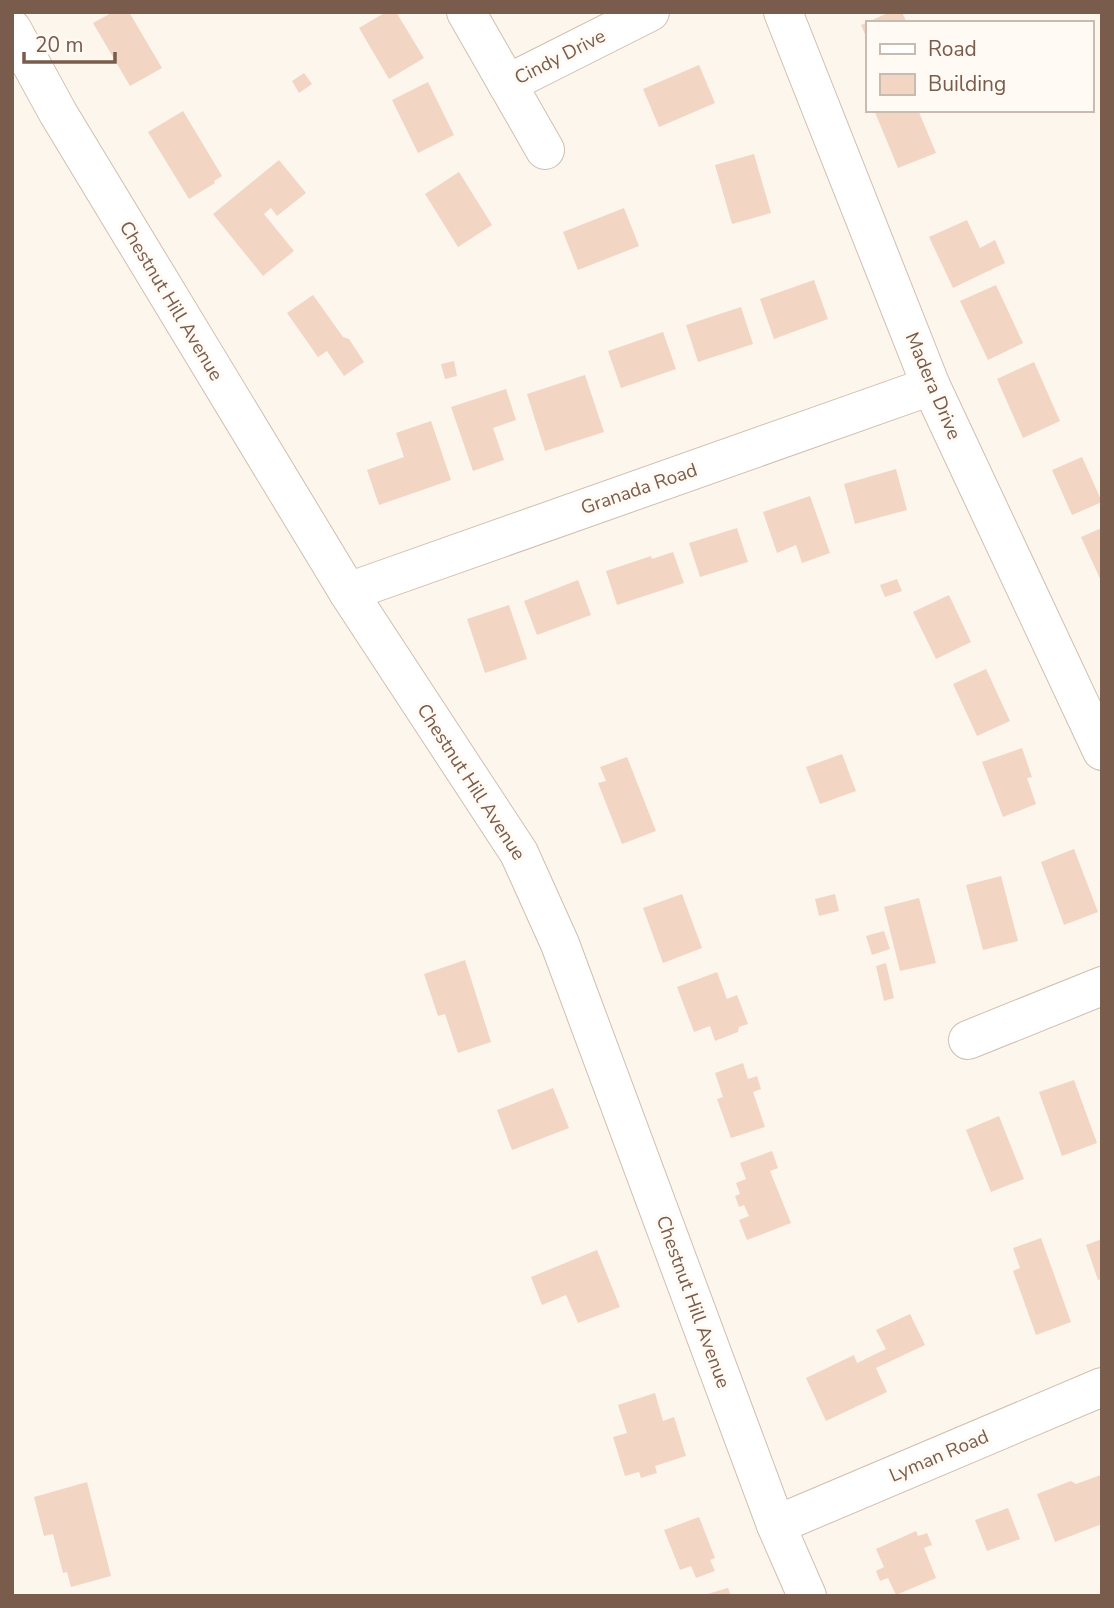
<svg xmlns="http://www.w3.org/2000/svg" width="1114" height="1608" viewBox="0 0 1114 1608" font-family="'Nunito Sans',sans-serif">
  <rect width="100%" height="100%" fill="#fdf6ec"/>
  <!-- building -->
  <g fill="#f3d5c3">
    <path d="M 113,12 L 129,12 L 162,68 L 130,86 L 93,23 Z"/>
    <path d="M 386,12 L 396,12 L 424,58 L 389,79 L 359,28 Z"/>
    <path d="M 890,12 L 902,12 L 907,23 L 867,23 L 867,39 L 861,25 Z"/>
    <path d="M 699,65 L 715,103 L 659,127 L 643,89 Z"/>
    <path d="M 304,73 L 312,84 L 299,93 L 292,81 Z"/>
    <path d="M 428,82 L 454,135 L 418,153 L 392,100 Z"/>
    <path d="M 874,110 L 918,110 L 936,153 L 898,168 Z"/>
    <path d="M 183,111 L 222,176 L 214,181 L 215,183 L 189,199 L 148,132 Z"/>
    <path d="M 754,154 L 771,213 L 732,224 L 715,165 Z"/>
    <path d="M 279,160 L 306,193 L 277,216 L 271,208 L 264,214 L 294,251 L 263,276 L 213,214 Z"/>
    <path d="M 459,172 L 492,225 L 458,247 L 425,194 Z"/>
    <path d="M 624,208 L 639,246 L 578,270 L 563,232 Z"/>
    <path d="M 967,220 L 980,248 L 995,240 L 1005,263 L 953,288 L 929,237 Z"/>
    <path d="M 814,280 L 828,319 L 774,339 L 760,299 Z"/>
    <path d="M 996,285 L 1023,343 L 988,360 L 960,301 Z"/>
    <path d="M 313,295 L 343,337 L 349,339 L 364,362 L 344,376 L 327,351 L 318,357 L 287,313 Z"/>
    <path d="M 741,307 L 753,344 L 698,362 L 686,325 Z"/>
    <path d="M 663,332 L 676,369 L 621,388 L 608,351 Z"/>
    <path d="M 454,361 L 457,376 L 445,379 L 441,364 Z"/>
    <path d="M 1034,362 L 1060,421 L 1023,438 L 997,379 Z"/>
    <path d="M 585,375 L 604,432 L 545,451 L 527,394 Z"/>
    <path d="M 506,389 L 516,420 L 493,428 L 504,460 L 473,471 L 451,407 Z"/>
    <path d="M 431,421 L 451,480 L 379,505 L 367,470 L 404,457 L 396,433 Z"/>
    <path d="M 1082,457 L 1102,502 L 1072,515 L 1052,470 Z"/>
    <path d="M 896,469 L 907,510 L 855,524 L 844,484 Z"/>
    <path d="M 810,496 L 830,553 L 802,563 L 796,545 L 777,553 L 763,512 Z"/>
    <path d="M 737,528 L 748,562 L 700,577 L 689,543 Z"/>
    <path d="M 1102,528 L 1102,583 L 1081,537 Z"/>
    <path d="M 673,552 L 684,583 L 617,605 L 606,571 L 651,556 L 652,559 Z"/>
    <path d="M 897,579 L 902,591 L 885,597 L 880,585 Z"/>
    <path d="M 578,580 L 591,615 L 537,635 L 524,601 Z"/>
    <path d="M 949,595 L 971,642 L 936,659 L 913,612 Z"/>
    <path d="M 509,605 L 527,659 L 485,673 L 467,619 Z"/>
    <path d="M 986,669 L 1010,721 L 977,736 L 953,684 Z"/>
    <path d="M 1022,748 L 1032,777 L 1027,778 L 1036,804 L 1003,817 L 982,762 Z"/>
    <path d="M 842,754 L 856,791 L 820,804 L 806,767 Z"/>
    <path d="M 627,757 L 656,831 L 622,844 L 598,783 L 606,781 L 600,767 Z"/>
    <path d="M 1074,849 L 1098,912 L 1064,925 L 1041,862 Z"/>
    <path d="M 1001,876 L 1018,941 L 983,950 L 966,885 Z"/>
    <path d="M 682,894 L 702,948 L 663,963 L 643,908 Z"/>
    <path d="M 835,894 L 839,911 L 819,916 L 815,899 Z"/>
    <path d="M 919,898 L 936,963 L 900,971 L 884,907 Z"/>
    <path d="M 884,931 L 890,949 L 872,955 L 866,936 Z"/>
    <path d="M 465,960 L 491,1042 L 458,1053 L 445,1014 L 438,1016 L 424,974 Z"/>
    <path d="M 886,963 L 894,998 L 884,1001 L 876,966 Z"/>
    <path d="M 717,972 L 727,999 L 737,995 L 748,1024 L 739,1027 L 738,1032 L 715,1041 L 710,1026 L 694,1032 L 677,987 Z"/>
    <path d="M 743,1063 L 748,1079 L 757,1076 L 761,1089 L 753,1092 L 765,1127 L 731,1138 L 717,1099 L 723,1097 L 715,1073 Z"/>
    <path d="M 1074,1080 L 1097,1143 L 1062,1156 L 1039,1092 Z"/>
    <path d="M 553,1088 L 569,1128 L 512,1150 L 497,1110 Z"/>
    <path d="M 999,1116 L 1024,1179 L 991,1192 L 966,1130 Z"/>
    <path d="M 772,1151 L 778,1168 L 770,1171 L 791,1223 L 747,1240 L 739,1220 L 749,1216 L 744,1205 L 739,1207 L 735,1196 L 740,1194 L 736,1183 L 746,1179 L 740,1163 Z"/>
    <path d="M 1041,1238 L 1071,1322 L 1036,1335 L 1013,1271 L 1020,1268 L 1013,1248 Z"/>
    <path d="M 1102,1239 L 1102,1279 L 1098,1280 L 1086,1245 Z"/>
    <path d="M 597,1250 L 620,1307 L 578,1323 L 566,1295 L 542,1305 L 531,1277 Z"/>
    <path d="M 910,1314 L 925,1345 L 876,1368 L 887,1392 L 826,1421 L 806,1378 L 854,1355 L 857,1363 L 886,1349 L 876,1330 Z"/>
    <path d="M 655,1393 L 663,1421 L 674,1417 L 686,1456 L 655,1466 L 657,1473 L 641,1478 L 639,1472 L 625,1476 L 613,1437 L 627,1433 L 618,1405 Z"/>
    <path d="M 1101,1475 L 1102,1524 L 1055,1542 L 1037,1494 L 1071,1481 L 1076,1484 Z"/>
    <path d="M 87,1482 L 111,1576 L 71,1587 L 67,1572 L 63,1573 L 53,1534 L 44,1536 L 34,1497 Z"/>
    <path d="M 1008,1508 L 1020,1539 L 987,1551 L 975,1520 Z"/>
    <path d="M 699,1517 L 715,1558 L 710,1560 L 715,1571 L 696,1578 L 691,1566 L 680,1570 L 664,1530 Z"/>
    <path d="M 916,1531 L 918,1536 L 927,1533 L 932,1545 L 924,1548 L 936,1578 L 896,1595 L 888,1578 L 880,1581 L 876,1571 L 884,1567 L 876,1549 Z"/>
    <path d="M 728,1588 L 731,1596 L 704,1596 L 704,1595 Z"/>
  </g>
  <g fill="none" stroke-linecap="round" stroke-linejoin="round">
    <!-- minor casing -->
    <g stroke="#d1beb0" stroke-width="40">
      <g id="minor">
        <path d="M 466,12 L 545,150"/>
        <path d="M 783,12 L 931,386 L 1102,751"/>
        <path d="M 12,29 L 58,113 L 348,592 L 519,853 L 560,944 L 776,1525 L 807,1596"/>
        <path d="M 507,84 L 650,12"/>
        <path d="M 348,592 L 931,386"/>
        <path d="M 968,1040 L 1102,986"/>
        <path d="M 776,1525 L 1102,1387"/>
      </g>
    </g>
    <!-- minor -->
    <use href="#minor" stroke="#fff" stroke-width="38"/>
  </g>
  <g text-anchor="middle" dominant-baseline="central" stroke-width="6" stroke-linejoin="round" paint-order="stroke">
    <!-- street labels -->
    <g font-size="19" fill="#7a5c4d" stroke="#fffaf3">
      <text transform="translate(560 57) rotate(-27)">Cindy Drive</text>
      <text transform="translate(171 301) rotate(59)">Chestnut Hill Avenue</text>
      <text transform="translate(933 386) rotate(67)">Madera Drive</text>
      <text transform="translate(639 489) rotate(-19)">Granada Road</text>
      <text transform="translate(471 782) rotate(57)">Chestnut Hill Avenue</text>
      <text transform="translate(693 1302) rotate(70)">Chestnut Hill Avenue</text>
      <text transform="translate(939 1456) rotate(-23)">Lyman Road</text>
    </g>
  </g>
  <!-- border -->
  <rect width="1114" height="1608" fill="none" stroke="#7a5c4d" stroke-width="28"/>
  <!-- legend -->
  <rect x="866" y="21" width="228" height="91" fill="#fffaf3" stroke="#cabbb1" stroke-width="2"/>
  <rect x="880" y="44" width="35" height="10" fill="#ffffff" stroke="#cabbb1" stroke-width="2"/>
  <text x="928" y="56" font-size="21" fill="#7a5c4d">Road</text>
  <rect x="880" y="74" width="35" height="21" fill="#f3d5c3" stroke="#cabbb1" stroke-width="2"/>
  <text x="928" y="91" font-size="21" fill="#7a5c4d">Building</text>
  <!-- scale -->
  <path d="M24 52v10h91v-10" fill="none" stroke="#7a5c4d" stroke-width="3.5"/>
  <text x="35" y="52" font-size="21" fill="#7a5c4d" stroke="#fffaf3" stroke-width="5" paint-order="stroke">20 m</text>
</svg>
